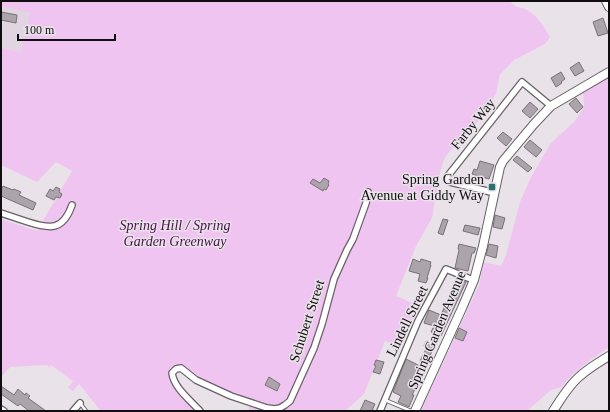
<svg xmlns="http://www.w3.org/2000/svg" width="610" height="412" viewBox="0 0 610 412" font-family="'Times New Roman',serif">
  <rect width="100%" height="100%" fill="#e9e3e9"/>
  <!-- built -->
  <path fill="#e0d5e0" d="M 1,6 L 30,13 L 21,52 L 1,48 Z"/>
  <!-- green -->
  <g fill="#efc4f0">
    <path d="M 1,1 L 510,1 C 516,9 519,6 527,10 C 538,16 544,27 550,37 L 545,44 L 514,60 L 500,74 L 496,94 L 479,120 L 445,157 L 440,172 L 432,218 L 416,246 L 396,296 L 419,306 L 399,347 L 385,341 L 364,394 L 345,411 L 248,411 L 250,405 L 181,371 L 177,371 L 175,375 L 179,382 L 205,411 L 101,411 L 79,384 L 73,391 L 68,388 L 73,381 L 51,365 L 49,368 L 48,365 L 10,367 L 1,377 L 1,219 L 37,231 L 72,171 L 56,162 L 37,182 L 1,165 L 1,48 L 21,52 L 30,13 L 1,6 Z"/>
    <path d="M 609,77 L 609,347 C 595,357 570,373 562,387 L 551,390 L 527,411 L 421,411 L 479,285 L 484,262 L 501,266 L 506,255 L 520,202 L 531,177 L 551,143 L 575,121 L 584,107 L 583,92 Z"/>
  </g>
  <!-- building -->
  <g fill="#aba5ab" stroke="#787278">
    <path d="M 1,12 L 17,15 L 16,23 L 1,20 Z"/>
    <path d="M 603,18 L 608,33 L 598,36 L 593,22 Z"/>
    <path d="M 579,62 L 584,71 L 575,76 L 570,68 Z"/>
    <path d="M 561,72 L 565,79 L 561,82 L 562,83 L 556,87 L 551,78 Z"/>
    <path d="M 576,98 L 583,107 L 577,113 L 569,104 Z"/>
    <path d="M 530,102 L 538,109 L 530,118 L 522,111 Z"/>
    <path d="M 503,132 L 512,139 L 506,146 L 497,138 Z"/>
    <path d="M 530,140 L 542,150 L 536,157 L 524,147 Z"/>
    <path d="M 517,156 L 532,168 L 528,172 L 513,160 Z"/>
    <path d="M 480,161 L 494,165 L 489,179 L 472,174 L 474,169 L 477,170 Z"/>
    <path d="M 324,178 L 329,181 L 328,184 L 329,185 L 326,190 L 324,189 L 323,191 L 310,183 L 313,179 L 320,183 Z"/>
    <path d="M 3,186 L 13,190 L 14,189 L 21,192 L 19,195 L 36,203 L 33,210 L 1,196 L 1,187 L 2,188 Z"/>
    <path d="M 56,187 L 60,189 L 59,192 L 62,194 L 60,198 L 56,197 L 54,200 L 46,196 L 50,189 L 53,191 Z"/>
    <path d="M 495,215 L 505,218 L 502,229 L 493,227 Z"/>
    <path d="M 443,219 L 448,220 L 443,235 L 438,233 Z"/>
    <path d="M 465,225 L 480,228 L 478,235 L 463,231 Z"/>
    <path d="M 459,244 L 476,248 L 474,253 L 472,253 L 468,271 L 455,268 L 459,250 L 458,249 Z"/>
    <path d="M 489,244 L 498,246 L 496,258 L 486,255 Z"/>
    <path d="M 413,259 L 420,262 L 421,259 L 431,262 L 430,265 L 431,265 L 427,278 L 428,278 L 426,283 L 418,281 L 420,274 L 409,271 Z"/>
    <path d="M 457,278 L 466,282 L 441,336 L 431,332 L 434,326 L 424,323 L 429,310 L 441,315 Z"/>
    <path d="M 459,328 L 467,332 L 463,341 L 455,338 Z"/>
    <path d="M 426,341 L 435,345 L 426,364 L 420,361 L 427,347 L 424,346 Z"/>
    <path d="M 406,359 L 420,366 L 417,372 L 422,375 L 412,395 L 414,395 L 409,407 L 398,402 L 401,396 L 393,392 Z"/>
    <path d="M 376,360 L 384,362 L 380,374 L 373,372 L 376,366 L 374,365 Z"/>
    <path d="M 269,377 L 280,384 L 277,391 L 265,385 Z"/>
    <path d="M 1,386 L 14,395 L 18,389 L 25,395 L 26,393 L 30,396 L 28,398 L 46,411 L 29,411 L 20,404 L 18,406 L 1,394 Z"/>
    <path d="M 365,400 L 375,404 L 372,411 L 360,411 Z"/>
  </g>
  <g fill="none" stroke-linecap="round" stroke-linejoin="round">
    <!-- lane casing -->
    <g stroke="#676267" stroke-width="4.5">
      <g id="lane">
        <path d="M 385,400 L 411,411"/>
        <path d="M 80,403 L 86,411"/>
      </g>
    </g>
    <!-- street casing -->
    <g stroke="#676267" stroke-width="8">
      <g id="street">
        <path d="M 495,193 L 450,182 L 447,177 L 522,82 L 551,106"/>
        <path d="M 1,213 C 10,216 19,219 28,222 C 50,229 63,231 72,205"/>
        <path d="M 1,409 L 4,411"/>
        <path d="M 73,411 L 80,403"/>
        <path d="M 200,411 C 190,400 174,388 172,373 L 176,369 L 181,368 L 196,380 L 231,396 L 267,408 L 275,409 L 280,408 L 285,405 L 290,401 L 314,348 L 322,324 L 334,279 L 347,250 L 353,239 L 366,203 L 368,192"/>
        <path d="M 380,411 L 418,321 L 446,269 L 468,278 L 474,280"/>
      </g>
    </g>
    <!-- secondary casing -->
    <g stroke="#676267" stroke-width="10">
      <g id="secondary">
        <path d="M 606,1 L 609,7"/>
        <path d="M 415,411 L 462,308 L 474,280 L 483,246 L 500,167 L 503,161 L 534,124 L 551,106 L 609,72"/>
        <path d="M 553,411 C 561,399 569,385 580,376 C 589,368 599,362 609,356"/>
      </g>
    </g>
    <!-- lane -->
    <use href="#lane" stroke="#fff" stroke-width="2.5"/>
    <!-- street -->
    <use href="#street" stroke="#fff" stroke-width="5.5"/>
    <!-- secondary -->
    <use href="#secondary" stroke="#fff" stroke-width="8"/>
  </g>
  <!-- markers -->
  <rect fill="#28726f" stroke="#e9e3e9" stroke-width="1.5" x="488" y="183" width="8" height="8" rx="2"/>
  <g text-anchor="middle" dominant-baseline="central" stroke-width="3" stroke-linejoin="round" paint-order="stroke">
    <!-- street labels -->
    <g font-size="14" fill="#0f0d0f" stroke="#e9e3e9">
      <text transform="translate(473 124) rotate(-51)">Farby Way</text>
      <text transform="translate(307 321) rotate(-72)">Schubert Street</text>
      <text transform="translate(407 321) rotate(-64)">Lindell Street</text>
      <text transform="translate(437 330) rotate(-67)">Spring Garden Avenue</text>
    </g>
    <!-- poi labels -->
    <g font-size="14" fill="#0f0d0f" stroke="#e9e3e9" text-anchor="end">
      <text x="484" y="179">Spring Garden<tspan x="484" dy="16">Avenue at Giddy Way</tspan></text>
    </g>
    <!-- park labels -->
    <g font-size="14" font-style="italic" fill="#451048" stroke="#e9e3e9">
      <text x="175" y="225">Spring Hill / Spring<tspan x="175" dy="16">Garden Greenway</tspan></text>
    </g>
  </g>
  <!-- border -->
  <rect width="610" height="412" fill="none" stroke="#0f0d0f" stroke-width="4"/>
  <!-- scale -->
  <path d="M18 34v6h97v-6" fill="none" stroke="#0f0d0f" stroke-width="2"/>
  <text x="24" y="34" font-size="12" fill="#0f0d0f" stroke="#e9e3e9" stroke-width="3" paint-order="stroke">100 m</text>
</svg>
